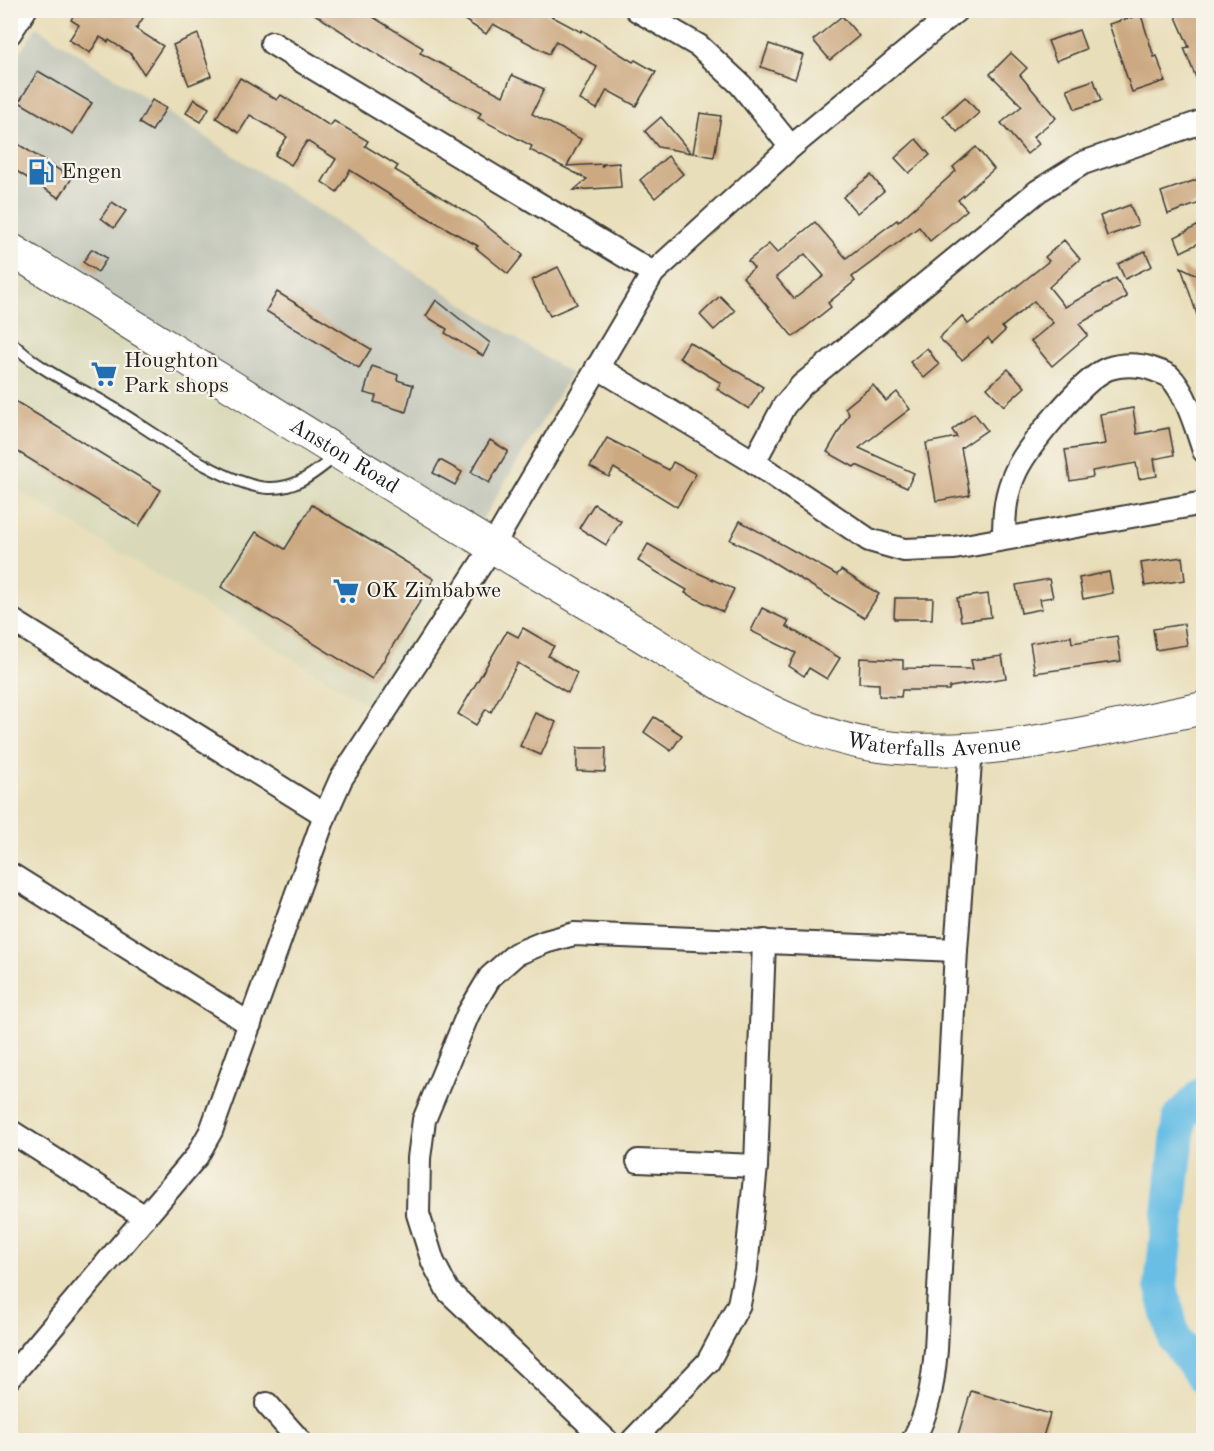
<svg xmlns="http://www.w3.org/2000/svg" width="1214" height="1451" viewBox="0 0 1214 1451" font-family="'Old Standard TT',serif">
  <rect width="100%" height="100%" fill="#f7f3e8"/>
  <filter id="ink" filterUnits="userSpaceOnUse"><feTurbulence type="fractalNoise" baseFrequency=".0167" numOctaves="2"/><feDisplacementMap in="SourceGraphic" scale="12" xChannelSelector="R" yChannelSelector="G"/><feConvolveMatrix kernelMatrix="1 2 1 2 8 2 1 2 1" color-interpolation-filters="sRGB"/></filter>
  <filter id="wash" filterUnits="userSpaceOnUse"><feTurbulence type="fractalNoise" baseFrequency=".008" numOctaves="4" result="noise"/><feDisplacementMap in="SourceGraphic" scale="24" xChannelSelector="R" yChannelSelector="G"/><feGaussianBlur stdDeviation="1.35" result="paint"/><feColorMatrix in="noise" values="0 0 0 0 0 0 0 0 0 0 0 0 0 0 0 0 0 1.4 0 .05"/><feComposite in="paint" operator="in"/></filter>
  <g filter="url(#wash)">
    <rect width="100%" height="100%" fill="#e8deb9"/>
    <!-- built -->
    <path fill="#d9d9b9" d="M 10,263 L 471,538 L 371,707 L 11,486 Z"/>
    <!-- industrial -->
    <path fill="#c2c6b9" d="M 36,27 L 571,374 L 471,538 L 11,263 L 10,68 Z"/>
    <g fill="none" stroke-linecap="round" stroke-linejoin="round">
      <!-- river -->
      <path stroke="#68bee5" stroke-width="34" d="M 1204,1093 L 1180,1116 L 1161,1286 L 1174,1338 L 1204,1378"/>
    </g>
    <g id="blocks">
      <!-- building -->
      <g fill="#cca981" fill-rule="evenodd">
        <path d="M 76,10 L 148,10 L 136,29 L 163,46 L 144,74 L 131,54 L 109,40 L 108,42 L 100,37 L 90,53 L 69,40 L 79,25 L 71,20 Z"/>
        <path d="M 308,10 L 362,10 L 423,48 L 420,53 L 503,96 L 512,75 L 544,89 L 532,114 L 581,139 L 567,166 L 603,164 L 601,167 L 605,164 L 619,163 L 621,187 L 574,190 L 587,179 L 530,150 L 532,146 L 478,118 L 481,113 L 429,87 Z"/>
        <path d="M 449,10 L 540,10 L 581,32 L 582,30 L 633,62 L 635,60 L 656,72 L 636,106 L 607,90 L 597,109 L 580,100 L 597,67 L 556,41 L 549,54 L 493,24 L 486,34 Z"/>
        <path d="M 1173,10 L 1203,10 L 1203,95 L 1184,48 L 1189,47 Z"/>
        <path d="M 1141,15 L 1154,57 L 1157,56 L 1165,81 L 1132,92 L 1109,24 Z"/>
        <path d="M 842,16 L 859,36 L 830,60 L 813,40 Z"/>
        <path d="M 1079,30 L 1086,49 L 1056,61 L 1048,41 Z"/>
        <path d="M 198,34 L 211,76 L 189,85 L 173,45 Z"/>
        <path d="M 769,44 L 803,55 L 795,79 L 761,67 Z"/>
        <path d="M 1011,53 L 1027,68 L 1020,75 L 1056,118 L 1033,137 L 1039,144 L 1027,154 L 1001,123 L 1022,106 L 990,74 Z"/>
        <path d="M 38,71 L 92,103 L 73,134 L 19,102 Z"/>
        <path d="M 240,78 L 277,100 L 281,95 L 330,126 L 334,121 L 368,141 L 365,146 L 398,166 L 395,170 L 475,217 L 523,255 L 508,274 L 476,248 L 478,246 L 414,210 L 350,170 L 337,192 L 322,182 L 336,159 L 307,141 L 291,165 L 275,155 L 287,137 L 250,115 L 239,133 L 216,118 Z"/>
        <path d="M 1094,80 L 1101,101 L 1075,109 L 1067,89 Z"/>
        <path d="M 965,97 L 979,113 L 957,132 L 943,116 Z"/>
        <path d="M 194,99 L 209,108 L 201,122 L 186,113 Z"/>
        <path d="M 152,100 L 166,108 L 152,131 L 139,123 Z"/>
        <path d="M 700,113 L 721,116 L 714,157 L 693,153 Z"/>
        <path d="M 661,117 L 691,153 L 658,147 L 645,131 Z"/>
        <path d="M 10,139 L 72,178 L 59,198 L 10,167 Z"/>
        <path d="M 916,139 L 930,155 L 909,173 L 895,158 Z"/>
        <path d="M 976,147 L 994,169 L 958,200 L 967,210 L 930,241 L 919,227 L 852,277 L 855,281 L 828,303 L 831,307 L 793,337 L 743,277 L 754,268 L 748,261 L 769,244 L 777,253 L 815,222 L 846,258 L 897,220 L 898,222 L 956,171 L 953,167 ZM 805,254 L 824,276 L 794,299 L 776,277 Z"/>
        <path d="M 668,156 L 683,174 L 655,198 L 640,180 Z"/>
        <path d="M 871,175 L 884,191 L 857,213 L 843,197 Z"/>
        <path d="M 1199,179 L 1203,202 L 1168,214 L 1161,192 Z"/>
        <path d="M 112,202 L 126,211 L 114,228 L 101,218 Z"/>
        <path d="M 1130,205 L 1138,225 L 1107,236 L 1100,216 Z"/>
        <path d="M 1203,223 L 1203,241 L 1181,252 L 1175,237 Z"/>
        <path d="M 1064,240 L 1080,259 L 1049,287 L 1065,307 L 1116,278 L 1127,297 L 1079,324 L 1088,335 L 1052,366 L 1031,341 L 1053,323 L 1034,301 L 1002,327 L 1005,331 L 992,343 L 988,338 L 962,360 L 939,338 L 962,316 L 968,324 L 987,310 L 1049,261 L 1045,257 Z"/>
        <path d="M 92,249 L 107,258 L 98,272 L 83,262 Z"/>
        <path d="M 1145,251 L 1152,266 L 1125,279 L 1118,264 Z"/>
        <path d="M 558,267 L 577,304 L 550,316 L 532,280 Z"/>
        <path d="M 1181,267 L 1203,278 L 1203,326 L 1201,327 Z"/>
        <path d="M 277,292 L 371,349 L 359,368 L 266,311 Z"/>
        <path d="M 720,296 L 735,311 L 714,330 L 700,315 Z"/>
        <path d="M 436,300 L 490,343 L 483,356 L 445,333 L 447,329 L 426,316 Z"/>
        <path d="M 689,342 L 763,387 L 749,409 L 717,389 L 721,383 L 679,358 Z"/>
        <path d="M 927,348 L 939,365 L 924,378 L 910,362 Z"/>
        <path d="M 372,366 L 398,375 L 397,380 L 413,385 L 406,412 L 374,402 L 376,396 L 364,393 Z"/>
        <path d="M 1008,369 L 1025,387 L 1004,406 L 987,388 Z"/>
        <path d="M 873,385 L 886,401 L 897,392 L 910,409 L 859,448 L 914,473 L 907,488 L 856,465 L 854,467 L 827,452 L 849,414 L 845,408 Z"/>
        <path d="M 10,398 L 161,490 L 139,526 L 10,447 Z"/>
        <path d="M 1133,408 L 1137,434 L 1169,428 L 1174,455 L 1154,459 L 1157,476 L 1139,479 L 1136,463 L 1092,471 L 1093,477 L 1070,481 L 1065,450 L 1105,444 L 1100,414 Z"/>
        <path d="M 974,413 L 987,430 L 961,448 L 970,495 L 936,501 L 926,443 L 957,437 L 952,430 Z"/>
        <path d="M 607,438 L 669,470 L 673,462 L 696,474 L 677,507 L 614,468 L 609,477 L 590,467 Z"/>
        <path d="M 490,440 L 508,451 L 489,483 L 471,472 Z"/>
        <path d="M 440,460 L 462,472 L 455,485 L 433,473 Z"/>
        <path d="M 594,504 L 621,521 L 606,545 L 579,528 Z"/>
        <path d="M 312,505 L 434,579 L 372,679 L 221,587 L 256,532 L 285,549 Z"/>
        <path d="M 740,521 L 837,575 L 841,570 L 879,594 L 864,618 L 760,554 L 730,540 Z"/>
        <path d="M 648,544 L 696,572 L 734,589 L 723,612 L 685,593 L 687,590 L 638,561 Z"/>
        <path d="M 1182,557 L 1185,580 L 1145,586 L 1141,563 Z"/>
        <path d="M 1109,572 L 1113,593 L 1083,599 L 1079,578 Z"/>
        <path d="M 1049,579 L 1053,597 L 1040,599 L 1042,609 L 1021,613 L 1016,585 Z"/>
        <path d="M 988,594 L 991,617 L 961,621 L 957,598 Z"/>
        <path d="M 895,598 L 933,598 L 932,619 L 894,619 Z"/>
        <path d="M 762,608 L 789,621 L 786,626 L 840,658 L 827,679 L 809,668 L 804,676 L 789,666 L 796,653 L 751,631 Z"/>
        <path d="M 1184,624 L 1187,645 L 1156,650 L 1153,629 Z"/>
        <path d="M 523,628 L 554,646 L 548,656 L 577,673 L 568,693 L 518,663 L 491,712 L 486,709 L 476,725 L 458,714 L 507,631 L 518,637 Z"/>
        <path d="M 1071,636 L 1072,643 L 1117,636 L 1121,661 L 1035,673 L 1030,643 Z"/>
        <path d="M 1002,656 L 1006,678 L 950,687 L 949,690 L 902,690 L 901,697 L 879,696 L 879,684 L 859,683 L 860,658 L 903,660 L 903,668 L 973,669 L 971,660 Z"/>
        <path d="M 535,713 L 556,722 L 541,755 L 520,746 Z"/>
        <path d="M 654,717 L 682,735 L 671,751 L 644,732 Z"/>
        <path d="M 577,748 L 606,748 L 605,772 L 577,771 Z"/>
        <path d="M 971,1391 L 1050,1414 L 1042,1440 L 979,1440 L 958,1435 Z"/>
      </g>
    </g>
  </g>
  <g filter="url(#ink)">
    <use href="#blocks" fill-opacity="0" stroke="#3b3934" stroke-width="1.5"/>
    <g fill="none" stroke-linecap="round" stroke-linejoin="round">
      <!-- lane casing -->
      <g stroke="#3b3934" stroke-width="14">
        <path id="lane" d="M 10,341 C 37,369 74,385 107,404 C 148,428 223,486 269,488 C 298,489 315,472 337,455"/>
      </g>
      <!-- street casing -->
      <g stroke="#3b3934" stroke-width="26">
        <g id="street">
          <path d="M 637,10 L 699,46 L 741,85 L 791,147"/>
          <path d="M 10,33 L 25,10"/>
          <path d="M 272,43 L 653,273"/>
          <path d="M 597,367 L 754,462 L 869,540 L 904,550 L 954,548 L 1204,503"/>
          <path d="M 754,462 L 784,406 L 802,385 L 1038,191 L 1083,163 L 1204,121"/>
          <path d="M 1004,538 C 1004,514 1005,494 1016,471 C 1028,446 1082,380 1107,369 C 1121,364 1139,364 1152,369 C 1157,371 1165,373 1169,376 C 1186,391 1197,430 1204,451"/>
          <path d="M 10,619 L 325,815"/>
          <path d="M 10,874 L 250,1024"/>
          <path d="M 10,1131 L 145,1217"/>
          <path d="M 638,1161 L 756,1166"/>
          <path d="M 10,1377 L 197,1156 L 211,1131 L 325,815 L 341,779 L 492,547 L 653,273 L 791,147 L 957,10"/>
          <path d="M 267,1404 L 299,1440"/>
          <path d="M 606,1440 L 448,1291 L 433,1262 L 418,1214 L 419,1158 L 424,1120 L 468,1014 L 490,977 L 516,954 L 545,942 L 574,934 L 956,950"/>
          <path d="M 633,1440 L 708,1362 L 739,1304 L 746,1269 L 756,1166 L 764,941"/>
          <path d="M 913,1440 C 929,1412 933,1382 936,1350 L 956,950 L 971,749"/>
        </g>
      </g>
      <!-- secondary casing -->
      <g stroke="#3b3934" stroke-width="34">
        <g id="secondary">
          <path id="s1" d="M 10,249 C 208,371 404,496 604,613 C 691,663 778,732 879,746 C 988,761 1098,729 1204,708"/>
        </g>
      </g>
      <!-- lane -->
      <use href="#lane" stroke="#fff" stroke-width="10"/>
      <!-- street -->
      <use href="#street" stroke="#fff" stroke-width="22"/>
      <!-- secondary -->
      <use href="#secondary" stroke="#fff" stroke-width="32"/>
    </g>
  </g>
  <!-- icons -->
  <defs>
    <g id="fuel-bare" transform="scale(2.07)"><path d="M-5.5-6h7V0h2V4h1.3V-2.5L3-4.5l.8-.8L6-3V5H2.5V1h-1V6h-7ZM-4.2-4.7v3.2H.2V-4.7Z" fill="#1f6fb2" stroke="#f7f3e8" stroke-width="2.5" paint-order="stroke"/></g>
    <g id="supermarket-bare" transform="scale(2.07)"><path d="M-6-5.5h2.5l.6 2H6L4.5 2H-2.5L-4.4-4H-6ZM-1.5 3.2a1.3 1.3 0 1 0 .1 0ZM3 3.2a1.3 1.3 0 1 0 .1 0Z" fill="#1f6fb2" stroke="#f7f3e8" stroke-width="2.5" paint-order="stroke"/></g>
  </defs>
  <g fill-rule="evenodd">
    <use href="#fuel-bare" x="41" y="172"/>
    <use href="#supermarket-bare" x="104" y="374"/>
    <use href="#supermarket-bare" x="346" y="591"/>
  </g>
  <g text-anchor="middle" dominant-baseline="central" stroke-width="4.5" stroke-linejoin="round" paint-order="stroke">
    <!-- poi labels -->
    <g font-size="22" fill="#1c1c1c" stroke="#f7f3e8" text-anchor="start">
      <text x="61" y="172">Engen</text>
      <text x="124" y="361">Houghton<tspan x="124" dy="25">Park shops</tspan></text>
      <text x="366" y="591">OK Zimbabwe</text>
    </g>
    <!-- street labels -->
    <g font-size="22" fill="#1c1c1c" stroke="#f7f3e8">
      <text stroke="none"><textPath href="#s1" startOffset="393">Anston Road</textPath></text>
      <text stroke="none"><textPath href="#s1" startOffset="1059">Waterfalls Avenue</textPath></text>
    </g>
  </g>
  <!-- margin -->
  <rect width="1214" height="1451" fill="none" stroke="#f7f3e8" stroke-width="36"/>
</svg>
